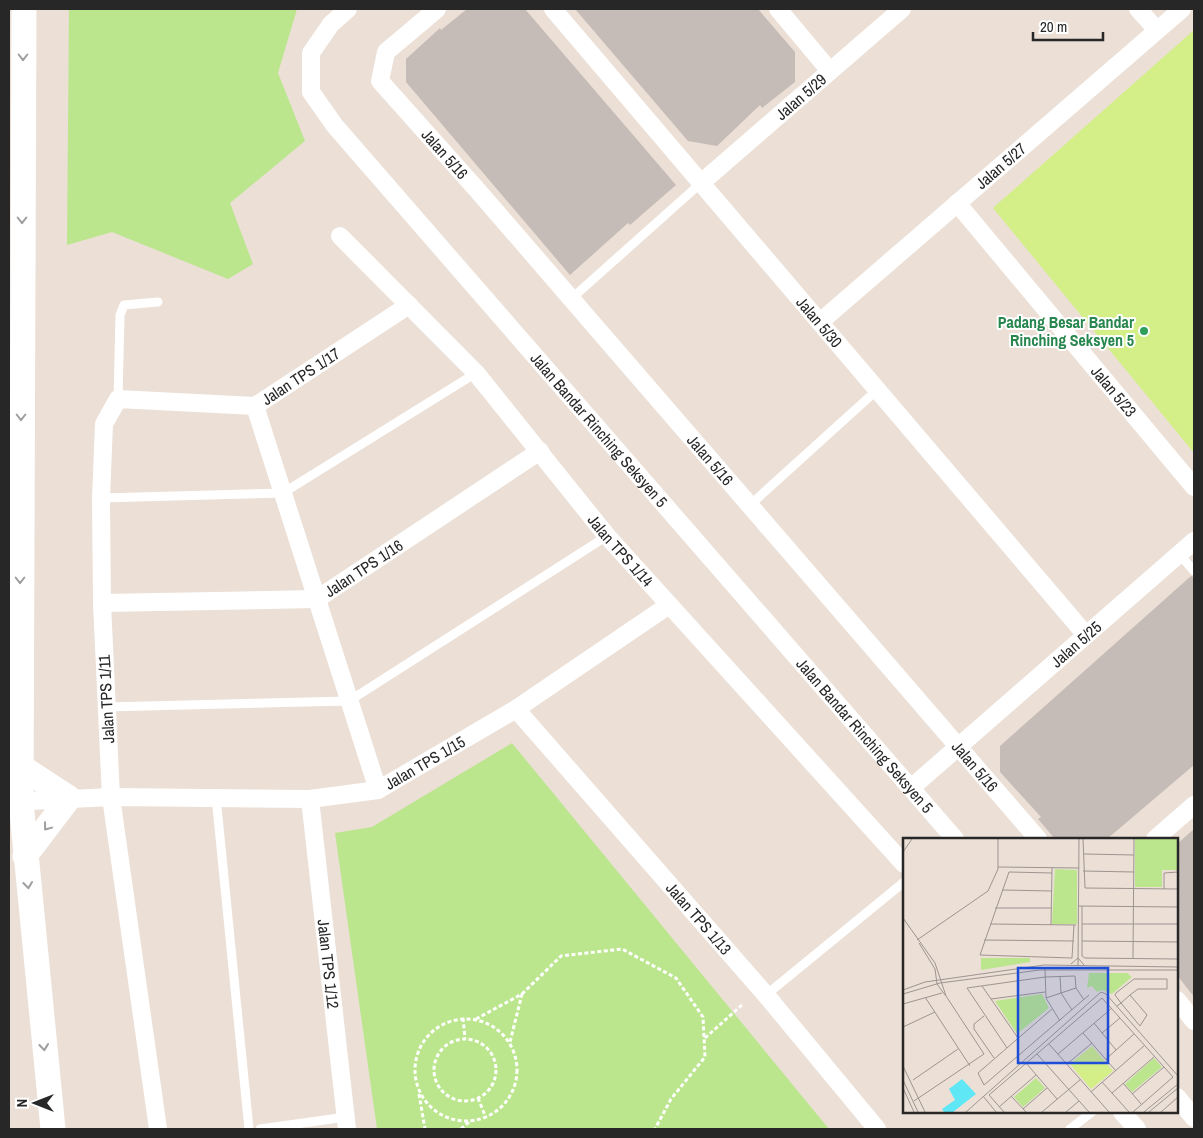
<svg xmlns="http://www.w3.org/2000/svg" width="1203" height="1138" viewBox="0 0 1203 1138" font-family="'Archivo Narrow',sans-serif">
  <rect width="100%" height="100%" fill="#ebdfd6"/>
  <!-- green -->
  <g fill="#bbe68e">
    <path d="M 69,9 L 297,9 L 278,73 L 305,141 L 230,203 L 253,264 L 228,279 L 112,232 L 67,245 Z"/>
    <path d="M 512,743 L 829,1129 L 377,1129 L 335,833 L 372,827 Z"/>
  </g>
  <!-- pitch -->
  <path fill="#d4ef88" d="M 1194,30 L 1194,453 L 993,208 Z"/>
  <!-- building -->
  <g fill="#c6bcb7">
    <path d="M 467,9 L 525,9 L 676,185 L 630,225 L 628,223 L 570,275 L 406,82 L 406,59 L 440,28 L 441,30 Z"/>
    <path d="M 575,9 L 758,9 L 795,52 L 795,82 L 762,108 L 760,105 L 717,146 L 688,141 Z"/>
    <path d="M 1191,576 L 1194,577 L 1194,765 L 1107,839 L 1055,839 L 1038,819 L 1041,817 L 1000,772 L 1000,746 Z"/>
    <path d="M 1194,829 L 1194,997 L 1177,975 L 1177,844 Z"/>
  </g>
  <g fill="none" stroke-linecap="round" stroke-linejoin="round">
    <!-- path -->
    <g stroke="#fff" stroke-width="3" stroke-dasharray="4 2.5" stroke-linecap="butt">
      <path d="M 522,994 L 561,956 L 622,949 L 676,978 L 703,1017 L 705,1057 L 671,1099 L 655,1129"/>
      <path d="M 463,1018 L 465,1038"/>
      <circle cx="466" cy="1070" r="51"/>
      <path d="M 476,1019 L 522,994 L 510,1042"/>
      <path d="M 705,1038 L 743,1004"/>
      <circle cx="465" cy="1070" r="31"/>
      <path d="M 419,1094 L 425,1129"/>
      <path d="M 478,1098 L 486,1118"/>
      <path d="M 461,1129 L 469,1122"/>
    </g>
    <!-- lane -->
    <g stroke="#fff" stroke-width="9">
      <path d="M 571,299 L 701,183"/>
      <path d="M 118,399 L 120,315 L 124,305 L 158,302"/>
      <path d="M 101,498 L 283,493 L 476,373"/>
      <path d="M 750,505 L 877,390"/>
      <path d="M 1179,554 L 1194,571"/>
      <path d="M 106,707 L 349,701 L 607,536"/>
      <path d="M 216,797 L 249,1129"/>
      <path d="M 766,995 L 904,882"/>
      <path d="M 260,1129 L 346,1117"/>
      <path d="M 1070,1129 L 1092,1112"/>
    </g>
    <!-- street -->
    <g stroke="#fff" stroke-width="18">
      <path id="s1" d="M 348,9 L 331,24 L 311,53 L 311,92 L 335,126 L 955,839"/>
      <path id="s2" d="M 437,9 L 386,52 L 380,81 L 479,192 L 1038,839"/>
      <path id="s3" d="M 553,9 L 1086,635"/>
      <path d="M 778,9 L 830,71"/>
      <path d="M 1138,9 L 1157,30"/>
      <path id="s4" d="M 701,183 L 902,9"/>
      <path id="s5" d="M 957,203 L 1194,487"/>
      <path id="s6" d="M 340,236 L 476,373 L 607,536 L 904,864"/>
      <path id="s7" d="M 820,322 L 1182,9"/>
      <path d="M 255,406 L 378,790"/>
      <path id="s8" d="M 102,603 L 317,599 L 540,451"/>
      <path id="s9" d="M 516,709 L 766,995 L 877,1129"/>
      <path id="s10" d="M 911,788 L 1194,541"/>
      <path id="s11" d="M 310,799 L 347,1129"/>
      <path id="s12" d="M 9,802 L 111,797 L 310,799 L 378,790 L 516,709 L 669,605"/>
      <path d="M 1155,839 L 1194,805"/>
      <path d="M 1177,1000 L 1194,1021"/>
      <path d="M 1177,1097 L 1194,1118"/>
      <path d="M 1122,1112 L 1137,1129"/>
      <path id="s13" d="M 158,1129 L 111,797 L 102,603 L 101,498 L 104,424 L 118,399 L 255,406 L 409,305"/>
    </g>
    <!-- secondary -->
    <g stroke="#fff" stroke-width="25">
      <path d="M 24,9 L 21,802 L 53,1129"/>
      <path d="M 20,766 L 69,798 L 25,856"/>
    </g>
  </g>
  <!-- one-way arrows -->
  <defs><path id="oneway-chevron" d="M-2-3.5L2.5 0L-2 3.5" fill="none" stroke-width="1.6" stroke-linecap="round" stroke-linejoin="round" transform="scale(1.25)"/></defs>
  <g stroke="#9e9e9e">
    <use href="#oneway-chevron" transform="translate(23 57) rotate(90)"/>
    <use href="#oneway-chevron" transform="translate(22 220) rotate(90)"/>
    <use href="#oneway-chevron" transform="translate(21 417) rotate(90)"/>
    <use href="#oneway-chevron" transform="translate(20 580) rotate(90)"/>
    <use href="#oneway-chevron" transform="translate(47 827) rotate(127)"/>
    <use href="#oneway-chevron" transform="translate(28 885) rotate(84)"/>
    <use href="#oneway-chevron" transform="translate(44 1047) rotate(84)"/>
  </g>
  <!-- markers -->
  <circle fill="#2e9e5b" stroke="#fff" stroke-width="2" cx="1144" cy="331" r="5"/>
  <g text-anchor="middle" dominant-baseline="central" stroke-width="4" stroke-linejoin="round" paint-order="stroke">
    <!-- street labels -->
    <g font-size="16" fill="#272727" stroke="#fff">
      <text stroke="none"><textPath href="#s4" startOffset="132">Jalan 5/29</textPath></text>
      <text stroke="none"><textPath href="#s2" startOffset="194">Jalan 5/16</textPath></text>
      <text stroke="none"><textPath href="#s7" startOffset="239">Jalan 5/27</textPath></text>
      <text stroke="none"><textPath href="#s3" startOffset="411">Jalan 5/30</textPath></text>
      <text stroke="none"><textPath href="#s13" startOffset="929">Jalan TPS 1/17</textPath></text>
      <text stroke="none"><textPath href="#s5" startOffset="245">Jalan 5/23</textPath></text>
      <text stroke="none"><textPath href="#s1" startOffset="541">Jalan Bandar Rinching Seksyen 5</textPath></text>
      <text stroke="none"><textPath href="#s2" startOffset="599">Jalan 5/16</textPath></text>
      <text stroke="none"><textPath href="#s6" startOffset="422">Jalan TPS 1/14</textPath></text>
      <text stroke="none"><textPath href="#s8" startOffset="271">Jalan TPS 1/16</textPath></text>
      <text stroke="none"><textPath href="#s10" startOffset="219">Jalan 5/25</textPath></text>
      <text transform="translate(106 699) rotate(-93)">Jalan TPS 1/11</text>
      <text stroke="none"><textPath href="#s1" startOffset="946">Jalan Bandar Rinching Seksyen 5</textPath></text>
      <text stroke="none"><textPath href="#s12" startOffset="424">Jalan TPS 1/15</textPath></text>
      <text stroke="none"><textPath href="#s2" startOffset="1004">Jalan 5/16</textPath></text>
      <text stroke="none"><textPath href="#s9" startOffset="278">Jalan TPS 1/13</textPath></text>
      <text stroke="none"><textPath href="#s11" startOffset="166">Jalan TPS 1/12</textPath></text>
    </g>
    <!-- leisure labels -->
    <g font-size="16" font-weight="bold" fill="#27864d" stroke="#fff" text-anchor="end">
      <text x="1134" y="322">Padang Besar Bandar<tspan x="1134" dy="18">Rinching Seksyen 5</tspan></text>
    </g>
  </g>
  <!-- overview -->
  <g transform="translate(903 838)">
    <rect width="275" height="275" fill="#ebdfd6"/>
    <path d="M 232,1 L 275,1 L 275,32 L 259,32 L 259,49 L 232,49 ZM 152,31 L 174,32 L 174,86 L 149,86 ZM 78,120 L 127,120 L 127,124 L 78,132 ZM 186,135 L 224,135 L 229,139 L 209,156 L 199,152 L 194,154 L 189,148 L 184,150 ZM 139,156 L 146,170 L 114,196 L 92,163 ZM 251,220 L 259,229 L 229,254 L 222,246 ZM 133,240 L 142,250 L 120,269 L 111,259 Z" fill="#bbe68e"/>
    <path d="M 189,208 L 210,233 L 188,251 L 167,226 Z" fill="#d4ef88"/>
    <path d="M 59,241 L 73,256 L 50,274 L 41,274 L 39,271 L 52,262 L 46,251 Z" fill="#60e7f6"/>
    <path fill="none" stroke="#9d9590" stroke-width="1" d="M 180,1 L 182,50 L 275,51M 0,14 L 9,1M 181,16 L 231,17M 95,29 L 176,30M 180,33 L 231,34M 149,35 L 106,34 L 77,117 L 169,120 L 171,87M 261,51 L 261,35 L 275,34M 99,52 L 149,53M 175,68 L 275,69M 179,68 L 179,118 L 182,120 L 275,121M 92,70 L 149,70M 0,80 L 32,125 L 43,158 L 81,216 L 11,263M 87,86 L 173,87M 179,86 L 275,86M 148,87 L 149,30M 14,102 L 85,53 L 95,31 L 95,1M 81,102 L 171,103M 179,103 L 275,104M 16,105 L 32,131 L 34,146 L 42,157M 230,120 L 231,1M 168,126 L 175,120 L 181,127M 175,127 L 176,1M 142,131 L 143,160 L 157,183M 157,138 L 158,155 L 169,172M 79,148 L 115,200M 0,152 L 22,144 L 141,127 L 275,129M 0,156 L 37,145 L 137,132 L 275,132M 22,159 L 67,228M 143,160 L 173,150M 88,161 L 142,154M 0,166 L 39,155M 214,168 L 218,165 L 227,157 L 235,151 L 264,151 L 264,141 L 231,141 L 213,155 L 212,157 L 218,165 L 237,188 L 244,177 L 227,157M 149,171 L 75,235 L 81,247 L 186,157M 81,178 L 71,186 L 71,191 L 91,220M 191,185 L 213,212M 0,189 L 32,174M 180,195 L 213,233M 199,195 L 217,180M 146,206 L 206,274M 104,210 L 64,150 L 142,139 L 172,138 L 173,150 L 181,162M 134,216 L 186,274M 155,216 L 209,170M 203,221 L 231,196M 123,225 L 154,261M 164,226 L 189,205M 0,228 L 22,274M 0,242 L 15,274M 10,242 L 55,211M 199,244 L 226,274M 220,245 L 239,267M 0,250 L 11,274M 188,254 L 242,207M 209,255 L 251,219M 229,256 L 261,229M 80,258 L 93,274M 108,258 L 123,274M 96,269 L 133,237M 120,271 L 144,250M 63,274 L 198,154 L 203,156 L 275,238M 101,274 L 86,257 L 199,160 L 270,239 L 230,274M 139,274 L 178,241M 163,274 L 176,263M 241,274 L 275,246M 246,274 L 275,250M 258,274 L 275,259"/>
    <path fill="#1d4ed8" fill-opacity="0.15" stroke="#1d4ed8" stroke-width="2.5" d="M 115,130 L 205,130 L 205,225 L 115,225 Z"/>
    <rect width="275" height="275" fill="none" stroke="#272727" stroke-width="2.5"/>
  </g>
  <!-- border -->
  <rect width="1203" height="1138" fill="none" stroke="#272727" stroke-width="20"/>
  <!-- north arrow -->
  <g transform="translate(35 1103) rotate(270)" stroke="#ffffff" stroke-width="4" paint-order="stroke">
  <path d="M0-4L9 19L0 12L-9 19Z" fill="#272727"/>
  <text y="-8" font-size="14" font-weight="bold" text-anchor="middle" fill="#272727">N</text>
  </g>
  <!-- scale -->
  <path d="M1033 32v8h70v-8" fill="none" stroke="#272727" stroke-width="2.5"/>
  <text x="1040" y="32" font-size="15" fill="#272727" stroke="#ffffff" stroke-width="4" paint-order="stroke">20 m</text>
</svg>
